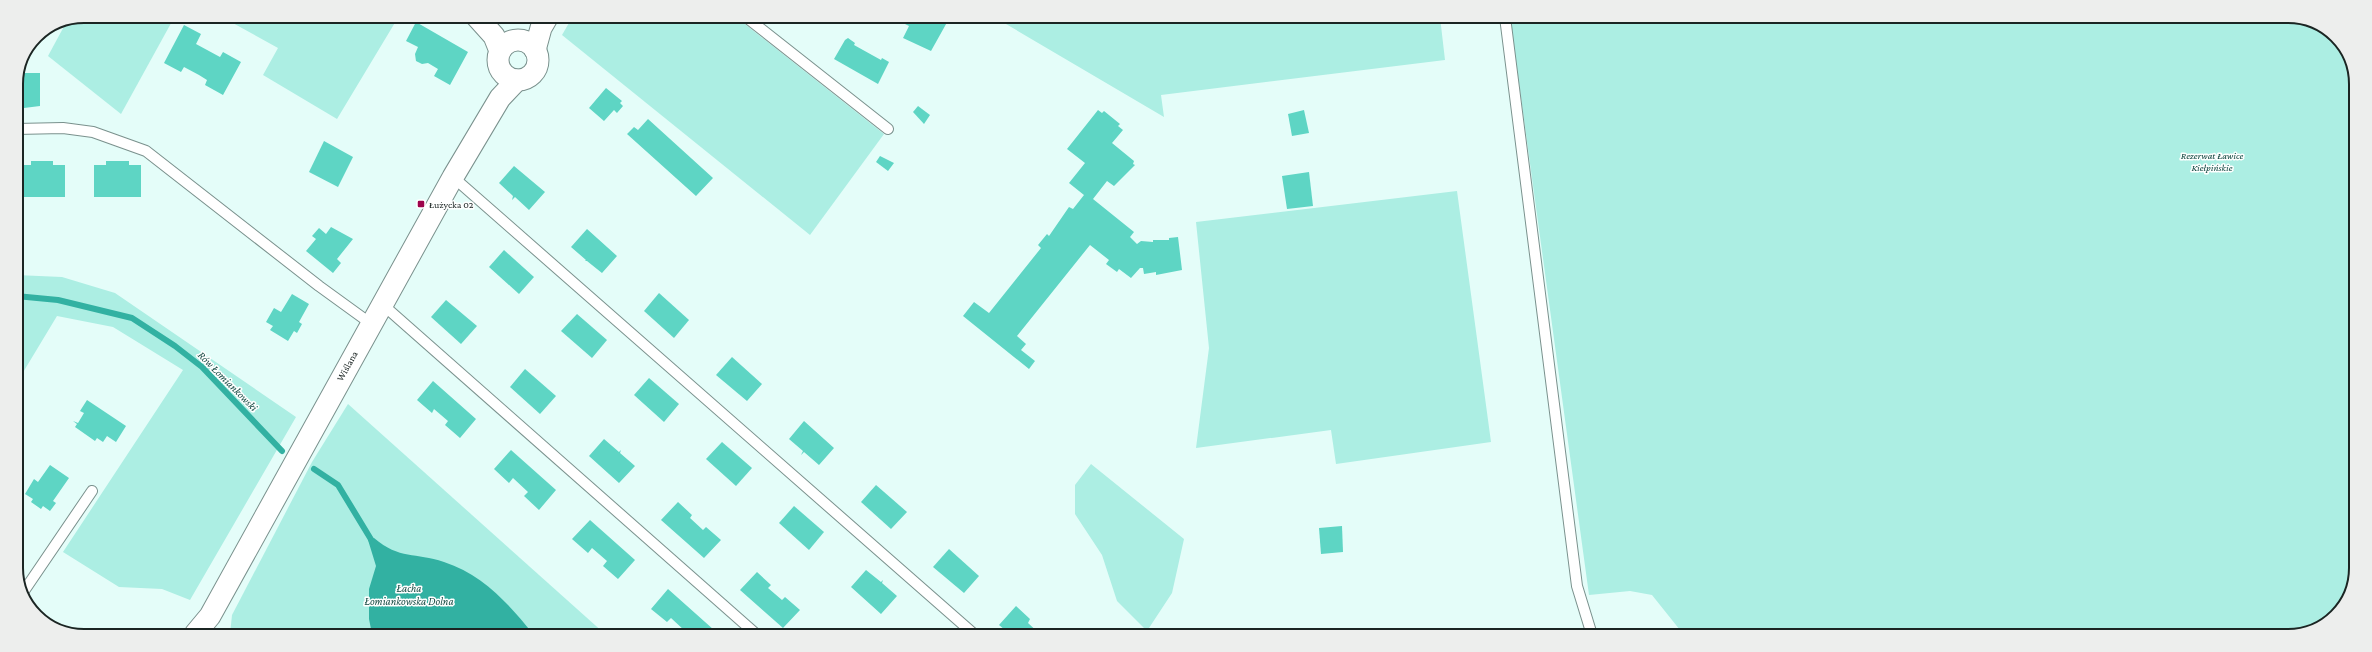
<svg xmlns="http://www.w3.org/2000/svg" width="2372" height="652" viewBox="0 0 2372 652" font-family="'Crimson Pro',serif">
  <rect width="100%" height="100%" fill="#e4fdf9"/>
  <!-- green -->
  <g fill="#aceee3">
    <path d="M 84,16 L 175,16 L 121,114 L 48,56 L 68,19 Z"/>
    <path d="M 220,16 L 399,16 L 337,119 L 263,75 L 278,48 Z"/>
    <path d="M 573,16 L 736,17 L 884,134 L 810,235 L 562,35 Z"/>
    <path d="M 994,17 L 1440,17 L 1445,60 L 1161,95 L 1164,117 Z"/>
    <path d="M 1510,17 L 2306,18 L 2339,39 L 2356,79 L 2354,586 L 2330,622 L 2289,636 L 1684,635 L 1652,595 L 1630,591 L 1589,595 Z"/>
    <path d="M 1457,191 L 1491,442 L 1336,464 L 1331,430 L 1196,448 L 1209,348 L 1196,222 Z"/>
    <path d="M 16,275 L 62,277 L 115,293 L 296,417 L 190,600 L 162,589 L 119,587 L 63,552 L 183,370 L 113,327 L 57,316 L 16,384 Z"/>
    <path d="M 348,404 L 605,634 L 230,634 L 232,615 L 312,462 Z"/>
    <path d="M 1091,464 L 1184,539 L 1172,593 L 1147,631 L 1117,601 L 1102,555 L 1075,514 L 1075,485 Z"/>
  </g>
  <!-- water -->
  <path fill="#32b1a2" d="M 374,538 C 400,560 415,552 444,562 C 483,575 508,603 533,634 L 372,634 L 369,619 L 369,589 L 376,566 L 368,540 Z"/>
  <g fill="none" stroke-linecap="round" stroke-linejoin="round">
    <!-- stream -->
    <g stroke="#32b1a2" stroke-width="6">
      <path d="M 16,296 L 58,300 L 132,318 L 175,346 L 202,367 L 282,451"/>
      <path d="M 314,469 L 338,485 L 375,546"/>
    </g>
  </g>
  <!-- building -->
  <g fill="#5ed5c4">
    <path d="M 904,17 L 950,17 L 931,51 L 903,38 L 909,26 L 901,22 Z"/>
    <path d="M 416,22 L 468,52 L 450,85 L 434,76 L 438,69 L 428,63 L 422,64 L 416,61 L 415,54 L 418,47 L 406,41 Z"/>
    <path d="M 184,25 L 201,34 L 196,44 L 220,57 L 223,52 L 241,62 L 223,95 L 205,85 L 207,80 L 199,75 L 184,67 L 181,72 L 164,63 Z"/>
    <path d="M 848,38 L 855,43 L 854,45 L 881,60 L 882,58 L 889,62 L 878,84 L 834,59 L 845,40 Z"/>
    <path d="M 18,73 L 40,73 L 40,106 L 16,109 Z"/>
    <path d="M 606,88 L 622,101 L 620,103 L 623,106 L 617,113 L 614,110 L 604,121 L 589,108 Z"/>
    <path d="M 918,106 L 930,115 L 924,124 L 913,112 Z"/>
    <path d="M 1098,110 L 1102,113 L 1104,111 L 1120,124 L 1118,126 L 1123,130 L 1112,143 L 1134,161 L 1133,164 L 1135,165 L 1114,186 L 1107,181 L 1093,199 L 1134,232 L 1130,237 L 1137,244 L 1141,241 L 1153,242 L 1153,240 L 1169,240 L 1169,238 L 1178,237 L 1182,270 L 1156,275 L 1156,272 L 1144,274 L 1143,268 L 1140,268 L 1131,278 L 1119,269 L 1117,272 L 1106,264 L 1109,260 L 1090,245 L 1017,336 L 1026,344 L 1021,350 L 1035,361 L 1029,369 L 963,316 L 974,302 L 989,313 L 1041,248 L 1038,245 L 1047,234 L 1049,236 L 1069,207 L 1073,209 L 1084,195 L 1069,183 L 1085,163 L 1067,149 Z"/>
    <path d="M 1304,110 L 1309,133 L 1292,136 L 1288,114 Z"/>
    <path d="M 648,119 L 713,178 L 696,196 L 627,134 L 634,127 L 638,130 Z"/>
    <path d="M 324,141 L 353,157 L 338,187 L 309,172 Z"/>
    <path d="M 880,156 L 894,163 L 888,171 L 876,162 Z"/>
    <path d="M 31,161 L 53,161 L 53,165 L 65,165 L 65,197 L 19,197 L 19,165 L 31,165 Z"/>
    <path d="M 106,161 L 129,161 L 129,165 L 141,165 L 141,197 L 94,197 L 94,165 L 106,165 Z"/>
    <path d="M 514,166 L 545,192 L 529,210 L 515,197 L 512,200 L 513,196 L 499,183 Z"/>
    <path d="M 1309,172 L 1313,206 L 1287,209 L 1282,176 Z"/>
    <path d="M 331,227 L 353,239 L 337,259 L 341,263 L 333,273 L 306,251 L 316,239 L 312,236 L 319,228 L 326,234 Z"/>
    <path d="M 587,229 L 617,256 L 602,273 L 587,261 L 585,261 L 586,260 L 571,247 Z"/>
    <path d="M 504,250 L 534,277 L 519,294 L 489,267 Z"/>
    <path d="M 659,293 L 689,320 L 674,338 L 644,311 Z"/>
    <path d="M 292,294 L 309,304 L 299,322 L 302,324 L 297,333 L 294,331 L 288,341 L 270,330 L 273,326 L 266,322 L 274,308 L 281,312 Z"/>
    <path d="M 446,300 L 477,326 L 461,344 L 431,317 Z"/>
    <path d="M 577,314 L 607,340 L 592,358 L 561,331 Z"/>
    <path d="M 732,357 L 762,384 L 747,401 L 716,375 Z"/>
    <path d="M 525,369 L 556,396 L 540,414 L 510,387 Z"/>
    <path d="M 649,378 L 679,404 L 664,422 L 634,395 Z"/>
    <path d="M 433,381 L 476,419 L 460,438 L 445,425 L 448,421 L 434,409 L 432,413 L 417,400 Z"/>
    <path d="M 87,400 L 126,426 L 116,442 L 107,436 L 103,442 L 97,438 L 95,441 L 75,427 L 77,424 L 73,421 L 78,423 L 84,413 L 80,411 Z"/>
    <path d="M 804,421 L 834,448 L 819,465 L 804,452 L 801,455 L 803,451 L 789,439 Z"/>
    <path d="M 604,439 L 619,452 L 621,450 L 620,453 L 635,466 L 619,483 L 589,456 Z"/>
    <path d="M 722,442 L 752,468 L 736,486 L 706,459 Z"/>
    <path d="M 511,450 L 556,490 L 539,510 L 524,496 L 528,492 L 513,478 L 509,483 L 494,469 Z"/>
    <path d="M 50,465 L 69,478 L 53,501 L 56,503 L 50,511 L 43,506 L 41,509 L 31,502 L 33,499 L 25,494 L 34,479 L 38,482 Z"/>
    <path d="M 876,485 L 907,512 L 891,529 L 861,502 Z"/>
    <path d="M 678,502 L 692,515 L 690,518 L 703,530 L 706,527 L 721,540 L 704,558 L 661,520 Z"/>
    <path d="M 794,506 L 824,532 L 809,550 L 779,523 Z"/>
    <path d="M 590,520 L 635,560 L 618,579 L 603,566 L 607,561 L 592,548 L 588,553 L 572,539 Z"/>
    <path d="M 1342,526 L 1343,552 L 1321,554 L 1319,528 Z"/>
    <path d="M 949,549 L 979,576 L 964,593 L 933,567 Z"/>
    <path d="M 866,570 L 881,582 L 883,580 L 882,583 L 897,596 L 881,614 L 851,587 Z"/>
    <path d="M 757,572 L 771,585 L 768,588 L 782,600 L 785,597 L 800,610 L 783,628 L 740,590 Z"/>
    <path d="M 668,589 L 714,630 L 710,634 L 682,634 L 685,631 L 671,618 L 667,622 L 651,609 Z"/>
    <path d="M 1016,606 L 1030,619 L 1028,623 L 1041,635 L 1044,631 L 1048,635 L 1011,635 L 999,625 Z"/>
    <path d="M 932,628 L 940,635 L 926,635 Z"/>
  </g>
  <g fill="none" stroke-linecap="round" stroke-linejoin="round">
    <!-- service casing -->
    <g stroke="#7a918d" stroke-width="12">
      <g id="service">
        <path d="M 746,17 L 888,129"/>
        <path d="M 1505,17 L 1577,586 L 1592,635"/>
        <path d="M 16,129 L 63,128 L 93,132 L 146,151 L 319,286 L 370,323"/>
        <path d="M 453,177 L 975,635"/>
        <path d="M 382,304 L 756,634"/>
        <path d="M 24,591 L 92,491"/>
      </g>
    </g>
    <!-- minor casing -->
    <g stroke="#7a918d" stroke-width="23">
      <g id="minor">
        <path d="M 476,16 L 494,36 L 500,51"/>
        <circle cx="518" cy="60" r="20"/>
        <path d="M 535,50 L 541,28 L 548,16"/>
        <path d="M 195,634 L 210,616 L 453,177 L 500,98 L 517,80"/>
      </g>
    </g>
    <!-- service -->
    <use href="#service" stroke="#fff" stroke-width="10"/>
    <!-- minor -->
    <use href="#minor" stroke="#fff" stroke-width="21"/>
  </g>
  <!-- markers -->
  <rect fill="#9d034b" stroke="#fff" stroke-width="1.5" x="417" y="200" width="8" height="8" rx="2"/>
  <g text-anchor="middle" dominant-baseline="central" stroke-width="3" stroke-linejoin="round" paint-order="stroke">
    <!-- park labels -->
    <g font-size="10" font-style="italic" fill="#0c433c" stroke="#fff">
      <text x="2212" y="155">Rezerwat Ławice<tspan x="2212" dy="12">Kiełpińskie</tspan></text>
    </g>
    <!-- poi labels -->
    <g font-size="10" fill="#1b2523" stroke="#fff" text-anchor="start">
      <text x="429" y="204">Łużycka 02</text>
    </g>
    <!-- street labels -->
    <g font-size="10" fill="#1b2523" stroke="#fff">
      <text transform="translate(347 366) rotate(-61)">Wiślana</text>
    </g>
    <!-- water labels -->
    <g font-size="11" font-style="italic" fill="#164b44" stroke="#fff">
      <text transform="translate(228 381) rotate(45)">Rów Łomiankowski</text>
      <text x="409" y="588">Łacha<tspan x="409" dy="13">Łomiankowska Dolna</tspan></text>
    </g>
  </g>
  <!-- crop -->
  <path d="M0 0H2372V652H0ZM84 23H2288A61 61 0 0 1 2349 84V568A61 61 0 0 1 2288 629H84A61 61 0 0 1 23 568V84A61 61 0 0 1 84 23Z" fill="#edeeed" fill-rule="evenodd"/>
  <path fill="none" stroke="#1b2523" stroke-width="2" d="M84 23H2288A61 61 0 0 1 2349 84V568A61 61 0 0 1 2288 629H84A61 61 0 0 1 23 568V84A61 61 0 0 1 84 23Z"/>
</svg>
